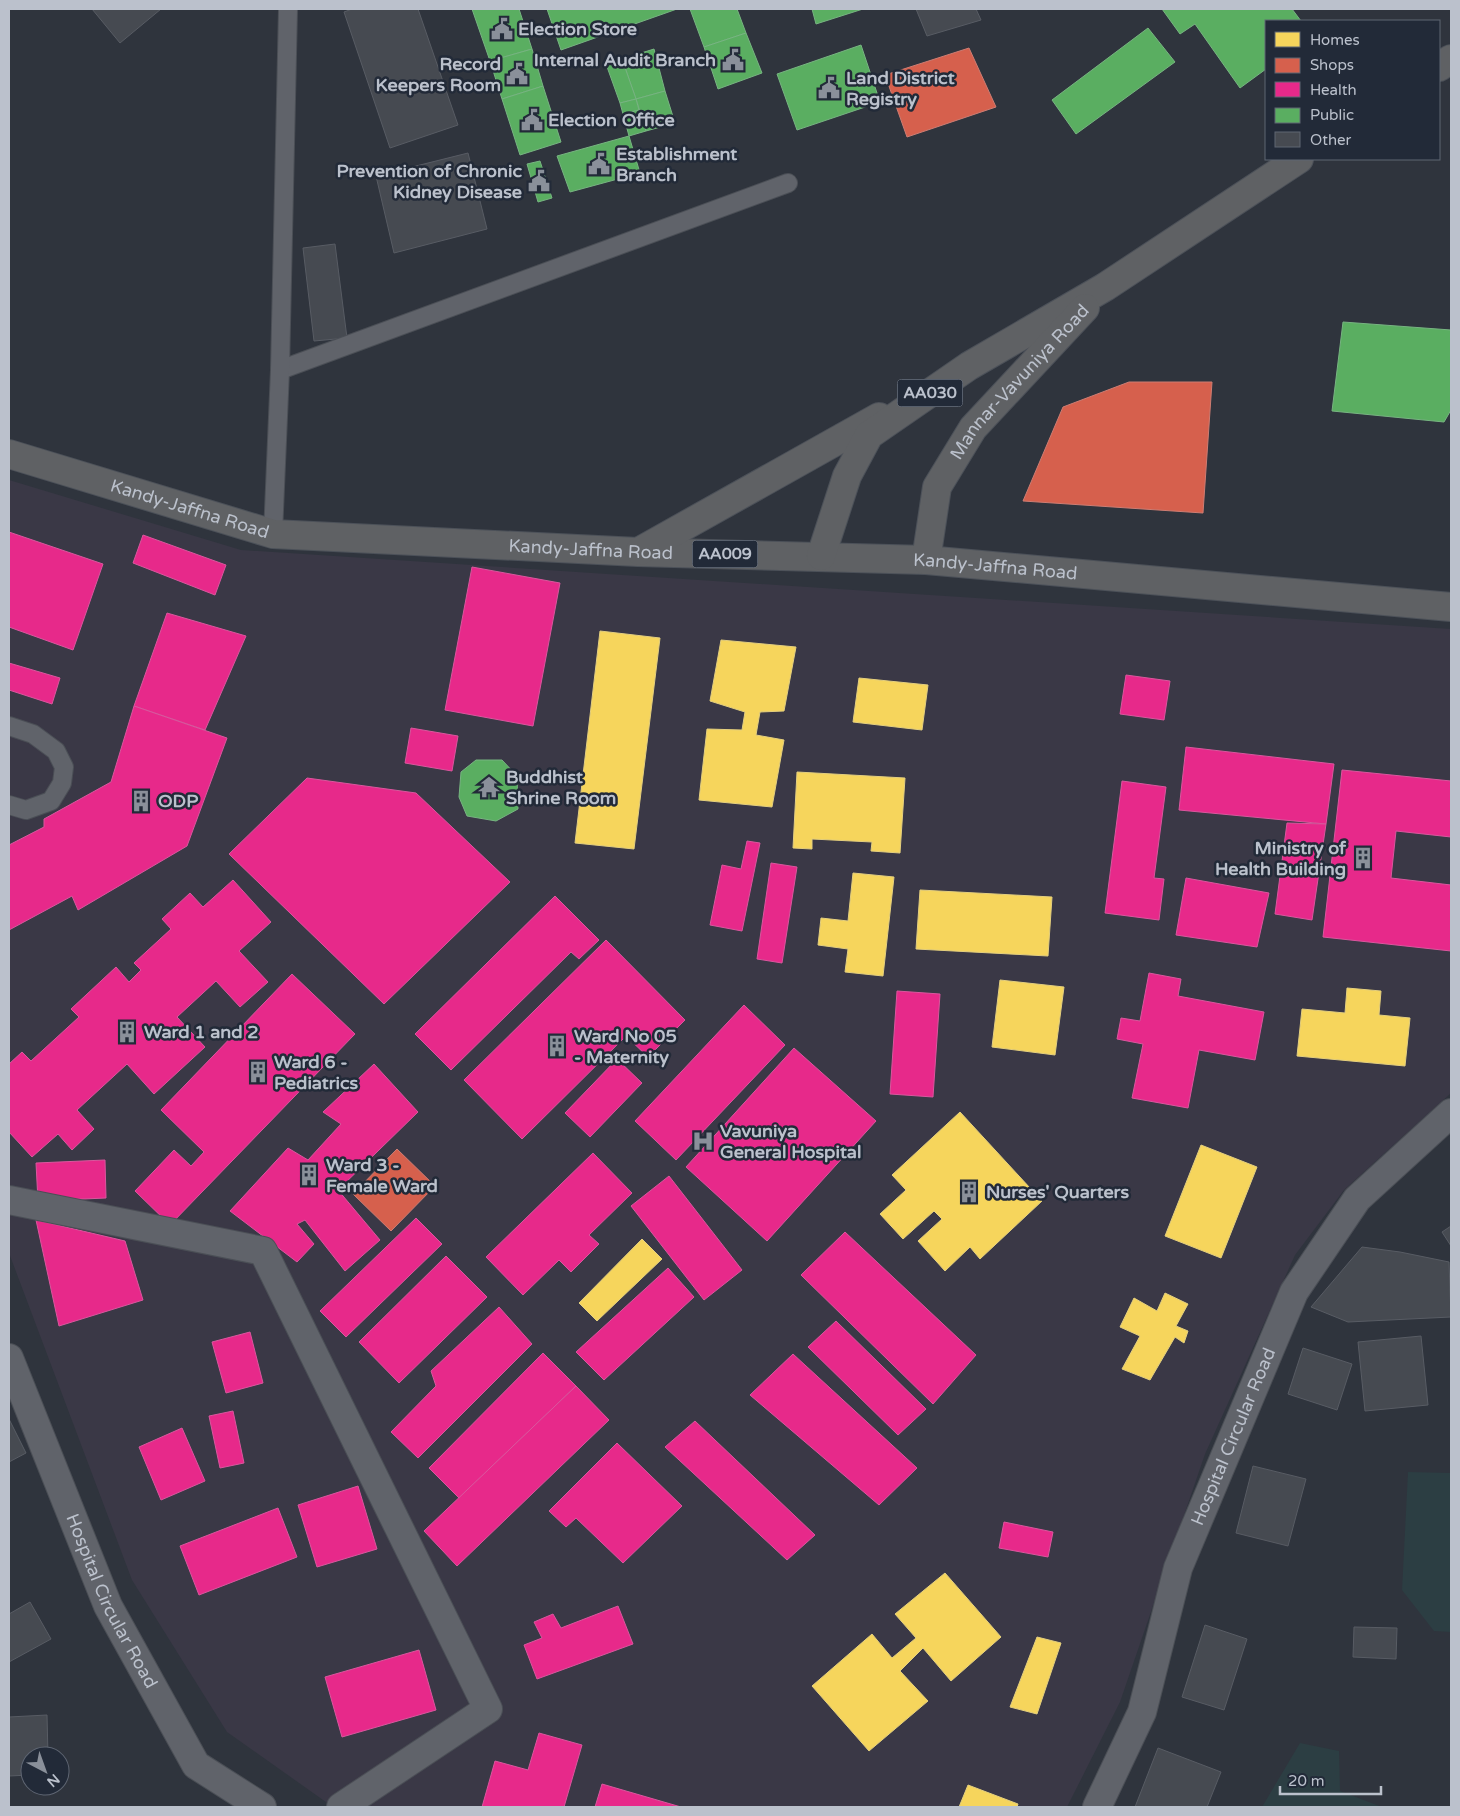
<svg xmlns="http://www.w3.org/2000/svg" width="1460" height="1816" viewBox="0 0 1460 1816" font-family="'Varela Round',sans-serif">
  <rect width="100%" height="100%" fill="#2f343d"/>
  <!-- medical -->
  <path fill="#3a3846" d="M 9,480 L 241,550 L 1451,629 L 1451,1093 L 1344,1190 L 1295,1255 L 1205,1454 L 1120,1702 L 1067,1807 L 333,1807 L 227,1732 L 132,1580 L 9,1253 Z"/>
  <!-- green -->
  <g fill="#2c3e43">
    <path d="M 1408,1472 L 1451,1473 L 1451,1632 L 1434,1631 L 1402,1590 Z"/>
    <path d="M 1300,1743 L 1339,1751 L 1340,1791 L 1382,1807 L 1262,1807 Z"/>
  </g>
  <!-- homes -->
  <g fill="#f6d55c" stroke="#e4cf7e">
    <path d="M 600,631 L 660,638 L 634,849 L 575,843 Z"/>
    <path d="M 721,640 L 796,647 L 784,711 L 760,712 L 756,735 L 784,740 L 772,807 L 699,800 L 707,729 L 742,730 L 745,712 L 710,701 Z"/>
    <path d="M 859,678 L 928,685 L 922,730 L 853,722 Z"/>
    <path d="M 797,772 L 905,778 L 900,853 L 871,851 L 872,842 L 812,839 L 812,849 L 793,848 Z"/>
    <path d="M 853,873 L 894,877 L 883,976 L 845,972 L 848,949 L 818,945 L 821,918 L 848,921 Z"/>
    <path d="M 920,890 L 1052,897 L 1048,956 L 916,949 Z"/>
    <path d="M 1000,980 L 1064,987 L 1055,1055 L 992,1047 Z"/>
    <path d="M 1347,988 L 1381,991 L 1379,1015 L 1410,1018 L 1405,1066 L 1297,1056 L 1302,1009 L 1345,1013 Z"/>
    <path d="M 960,1112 L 1042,1201 L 980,1259 L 970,1247 L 945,1271 L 918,1241 L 942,1219 L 934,1211 L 903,1239 L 880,1214 L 906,1190 L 892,1175 Z"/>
    <path d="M 1201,1145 L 1257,1167 L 1221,1258 L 1165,1236 Z"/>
    <path d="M 642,1239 L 662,1259 L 597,1321 L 579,1303 Z"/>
    <path d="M 1165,1293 L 1188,1304 L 1176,1326 L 1188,1331 L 1184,1343 L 1175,1337 L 1150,1380 L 1122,1369 L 1140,1336 L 1120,1327 L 1134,1298 L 1157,1311 Z"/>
    <path d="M 945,1573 L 1001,1637 L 951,1681 L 923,1648 L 900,1671 L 928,1701 L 869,1751 L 812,1686 L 872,1634 L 892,1658 L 916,1638 L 895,1614 Z"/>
    <path d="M 1037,1637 L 1061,1643 L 1037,1714 L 1010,1707 Z"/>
    <path d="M 968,1785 L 1018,1804 L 1017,1807 L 959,1807 Z"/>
  </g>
  <!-- shops -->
  <g fill="#d6604d" stroke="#ce7d73">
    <path d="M 969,48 L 996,107 L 907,137 L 885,75 Z"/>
    <path d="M 1129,382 L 1212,382 L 1203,513 L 1023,501 L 1063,407 Z"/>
    <path d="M 397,1149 L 435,1186 L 391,1231 L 353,1194 Z"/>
  </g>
  <!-- health -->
  <g fill="#e7298a" stroke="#da579e">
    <path d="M 9,532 L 103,564 L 73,650 L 9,627 Z"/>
    <path d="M 143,535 L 226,565 L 215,595 L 133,563 Z"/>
    <path d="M 472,567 L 560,583 L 533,726 L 445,710 Z"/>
    <path d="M 167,613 L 246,636 L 205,730 L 134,706 Z"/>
    <path d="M 9,663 L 60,678 L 52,704 L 9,690 Z"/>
    <path d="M 1126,675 L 1170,681 L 1164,720 L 1120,714 Z"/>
    <path d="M 134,706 L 227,738 L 187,846 L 78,910 L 72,896 L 9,930 L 9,845 L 44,827 L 44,819 L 111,782 Z"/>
    <path d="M 411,728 L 458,736 L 452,771 L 405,763 Z"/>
    <path d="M 1186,747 L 1334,764 L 1326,824 L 1179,810 Z"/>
    <path d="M 1342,770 L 1451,781 L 1451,837 L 1396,831 L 1391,878 L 1451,885 L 1451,951 L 1323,937 Z"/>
    <path d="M 307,778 L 416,793 L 510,882 L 384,1004 L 229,854 Z"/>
    <path d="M 1122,781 L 1166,787 L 1154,878 L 1164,879 L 1159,920 L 1105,913 Z"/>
    <path d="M 1287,823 L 1326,824 L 1312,920 L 1275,914 Z"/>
    <path d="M 747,841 L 760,843 L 742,931 L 710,925 L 722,865 L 741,869 Z"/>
    <path d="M 771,863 L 797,867 L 782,963 L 757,959 Z"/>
    <path d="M 1186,878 L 1269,893 L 1257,947 L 1176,935 Z"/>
    <path d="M 233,880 L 271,922 L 239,951 L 268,982 L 240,1007 L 216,981 L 177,1017 L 205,1047 L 154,1094 L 127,1064 L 77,1110 L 94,1129 L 72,1150 L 58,1134 L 32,1157 L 9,1132 L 9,1064 L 22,1052 L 31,1061 L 79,1017 L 71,1009 L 116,967 L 129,982 L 141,970 L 134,963 L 171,929 L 162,919 L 190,893 L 203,907 Z"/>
    <path d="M 555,896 L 599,940 L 579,959 L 571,952 L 451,1070 L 415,1034 Z"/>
    <path d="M 606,940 L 685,1020 L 648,1057 L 626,1036 L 522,1139 L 464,1080 Z"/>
    <path d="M 1149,973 L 1181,979 L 1178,996 L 1264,1012 L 1255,1060 L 1199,1050 L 1188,1108 L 1132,1098 L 1143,1044 L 1117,1039 L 1121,1018 L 1140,1021 Z"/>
    <path d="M 292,974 L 355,1034 L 170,1225 L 135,1191 L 174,1150 L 191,1166 L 204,1152 L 161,1110 Z"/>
    <path d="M 897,991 L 940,994 L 933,1097 L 890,1094 Z"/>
    <path d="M 744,1005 L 785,1045 L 676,1160 L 635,1121 Z"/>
    <path d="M 794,1048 L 876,1121 L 767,1241 L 686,1167 Z"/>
    <path d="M 617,1059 L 642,1083 L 590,1137 L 565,1113 Z"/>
    <path d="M 374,1064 L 418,1112 L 338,1190 L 380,1240 L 345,1271 L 305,1220 L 297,1224 L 314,1244 L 297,1262 L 230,1211 L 288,1148 L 308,1160 L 341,1124 L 323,1112 Z"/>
    <path d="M 593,1153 L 632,1193 L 589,1235 L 599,1244 L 571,1272 L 559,1260 L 523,1295 L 486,1257 Z"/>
    <path d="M 105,1160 L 106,1198 L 38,1201 L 36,1163 Z"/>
    <path d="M 669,1176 L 742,1270 L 704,1300 L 631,1206 Z"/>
    <path d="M 416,1218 L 442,1244 L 346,1337 L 320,1311 Z"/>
    <path d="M 36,1220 L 125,1241 L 143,1300 L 59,1326 Z"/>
    <path d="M 845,1232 L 976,1355 L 933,1404 L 801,1275 Z"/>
    <path d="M 446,1256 L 487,1297 L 399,1383 L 359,1342 Z"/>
    <path d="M 668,1268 L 694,1297 L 604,1380 L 576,1352 Z"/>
    <path d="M 499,1307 L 532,1344 L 418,1458 L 391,1432 L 436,1386 L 431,1371 Z"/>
    <path d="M 836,1321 L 926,1409 L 898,1435 L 808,1347 Z"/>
    <path d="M 250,1332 L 263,1383 L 226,1393 L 212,1342 Z"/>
    <path d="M 543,1353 L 576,1386 L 459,1498 L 429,1468 Z"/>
    <path d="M 793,1354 L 917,1468 L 879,1505 L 750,1395 Z"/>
    <path d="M 576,1386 L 609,1420 L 457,1566 L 424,1531 Z"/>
    <path d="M 233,1411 L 244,1463 L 220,1468 L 209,1416 Z"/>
    <path d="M 695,1421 L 815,1535 L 787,1560 L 665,1447 Z"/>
    <path d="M 182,1428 L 205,1481 L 161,1500 L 139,1447 Z"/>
    <path d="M 617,1443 L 682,1506 L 623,1563 L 576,1518 L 566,1527 L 549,1511 Z"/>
    <path d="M 358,1486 L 377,1549 L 317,1567 L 298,1505 Z"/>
    <path d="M 278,1508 L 297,1557 L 199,1595 L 180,1546 Z"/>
    <path d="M 1004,1522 L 1053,1532 L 1048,1557 L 999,1548 Z"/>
    <path d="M 618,1606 L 633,1644 L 537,1679 L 524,1645 L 542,1638 L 534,1622 L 553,1614 L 561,1628 Z"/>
    <path d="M 419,1650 L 436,1710 L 342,1737 L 325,1677 Z"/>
    <path d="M 539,1733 L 582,1745 L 564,1807 L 482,1807 L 495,1761 L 528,1770 Z"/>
    <path d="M 602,1784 L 681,1807 L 595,1807 Z"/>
  </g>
  <!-- public -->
  <g fill="#5aae61" stroke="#77b481">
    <path d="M 472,9 L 519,9 L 532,49 L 490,61 Z"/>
    <path d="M 547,9 L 677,9 L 561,50 Z"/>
    <path d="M 690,9 L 737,9 L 746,33 L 704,47 Z"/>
    <path d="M 812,9 L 863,9 L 816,24 Z"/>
    <path d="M 1162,9 L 1292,9 L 1301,21 L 1266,21 L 1266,69 L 1240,88 L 1195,24 L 1180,34 Z"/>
    <path d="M 1148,28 L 1175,62 L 1076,134 L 1052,100 Z"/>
    <path d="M 746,33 L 762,73 L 718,89 L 704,47 Z"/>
    <path d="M 861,45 L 880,102 L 797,130 L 777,74 Z"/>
    <path d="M 532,49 L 543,86 L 502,99 L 490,61 Z"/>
    <path d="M 654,49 L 665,91 L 636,99 L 622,59 Z"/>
    <path d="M 622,59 L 636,99 L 620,103 L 606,64 Z"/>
    <path d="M 543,86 L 561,142 L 520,155 L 502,99 Z"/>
    <path d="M 665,91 L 675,123 L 646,131 L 636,99 Z"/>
    <path d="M 636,99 L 639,110 L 623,114 L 620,103 Z"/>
    <path d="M 639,110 L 646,131 L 629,136 L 623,114 Z"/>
    <path d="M 629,136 L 640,173 L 570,192 L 557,156 Z"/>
    <path d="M 540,161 L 552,198 L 538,202 L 527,164 Z"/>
    <path d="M 1343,322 L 1451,330 L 1451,410 L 1444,422 L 1332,411 Z"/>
    <path d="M 476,760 L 502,760 L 517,776 L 518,809 L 496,821 L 467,816 L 459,797 L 461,772 Z"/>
  </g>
  <!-- building -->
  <g fill="#464a51" stroke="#585c64">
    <path d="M 92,9 L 161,9 L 120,43 Z"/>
    <path d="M 352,9 L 418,9 L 458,125 L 390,148 L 344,12 Z"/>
    <path d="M 916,9 L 976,9 L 981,20 L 927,36 Z"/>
    <path d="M 468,153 L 487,229 L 394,253 L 376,176 Z"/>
    <path d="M 335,244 L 347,338 L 314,341 L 303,248 Z"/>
    <path d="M 1451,1226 L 1451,1246 L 1442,1232 Z"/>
    <path d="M 1362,1247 L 1400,1252 L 1449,1262 L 1451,1317 L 1348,1322 L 1311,1307 Z"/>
    <path d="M 1421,1336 L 1428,1405 L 1365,1411 L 1358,1342 Z"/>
    <path d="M 1303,1348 L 1352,1364 L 1337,1410 L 1288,1394 Z"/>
    <path d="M 9,1419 L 26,1453 L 9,1462 Z"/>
    <path d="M 1253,1466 L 1306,1479 L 1288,1546 L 1236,1533 Z"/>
    <path d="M 30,1602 L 51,1639 L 9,1662 L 9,1614 Z"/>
    <path d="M 1205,1625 L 1247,1639 L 1224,1710 L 1182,1697 Z"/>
    <path d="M 1354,1627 L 1397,1628 L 1396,1659 L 1353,1657 Z"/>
    <path d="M 47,1715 L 48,1756 L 30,1756 L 30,1775 L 9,1776 L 9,1717 Z"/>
    <path d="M 1158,1748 L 1221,1772 L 1207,1807 L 1135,1807 Z"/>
  </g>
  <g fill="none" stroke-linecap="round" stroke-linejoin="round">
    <!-- lane casing -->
    <g stroke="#4b4f56" stroke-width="20">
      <g id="lane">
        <path d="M 280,370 L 788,183"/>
        <path d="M 273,534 L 280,370 L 288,9"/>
        <path d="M 9,726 L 33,734 L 56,751 L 64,767 L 62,783 L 51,801 L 26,810 L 9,805"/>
      </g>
    </g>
    <!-- street casing -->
    <g stroke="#4b4f56" stroke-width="30">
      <g id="street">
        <path d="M 9,1200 L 263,1251 L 488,1709 L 341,1807"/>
        <path id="s1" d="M 9,1358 L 108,1606 L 196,1765 L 262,1807"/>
        <path id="s2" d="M 1097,1807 L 1142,1712 L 1178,1568 L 1294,1292 L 1357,1199 L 1451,1113"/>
      </g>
    </g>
    <!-- highway casing -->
    <g stroke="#4c5159" stroke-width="30">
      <g id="highway">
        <path d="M 1439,67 L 1451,59"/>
        <path id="s3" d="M 9,454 L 273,534 L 638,552 L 926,560 L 1451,607"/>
        <path d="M 640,551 L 879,417"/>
        <path d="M 821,556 L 847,476 L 869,435 L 969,366 L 1105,287 L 1299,159"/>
        <path id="s4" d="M 926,560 L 937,487 L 973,428 L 1085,308"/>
      </g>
    </g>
    <!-- lane -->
    <use href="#lane" stroke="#60636a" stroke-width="18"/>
    <!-- street -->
    <use href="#street" stroke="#60636a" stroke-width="28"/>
    <!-- highway -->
    <use href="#highway" stroke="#5f6164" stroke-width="28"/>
  </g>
  <!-- icons -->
  <defs>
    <g id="civic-bare" transform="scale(1.725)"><path d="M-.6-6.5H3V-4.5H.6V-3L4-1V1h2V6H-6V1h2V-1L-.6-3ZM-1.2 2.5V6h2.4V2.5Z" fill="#8a909a" stroke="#222a38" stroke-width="2.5" paint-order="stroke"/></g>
    <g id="temple-bare" transform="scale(1.725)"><path d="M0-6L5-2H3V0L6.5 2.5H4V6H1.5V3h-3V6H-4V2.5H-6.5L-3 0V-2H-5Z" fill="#8a909a" stroke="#222a38" stroke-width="2.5" paint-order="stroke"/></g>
    <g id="building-bare" transform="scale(1.725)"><path d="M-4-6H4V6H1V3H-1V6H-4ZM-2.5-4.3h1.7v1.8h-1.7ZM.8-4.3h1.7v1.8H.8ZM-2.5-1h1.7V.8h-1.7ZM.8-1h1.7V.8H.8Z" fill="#8a909a" stroke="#222a38" stroke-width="2.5" paint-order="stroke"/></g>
    <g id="hospital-bare" transform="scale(1.725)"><path d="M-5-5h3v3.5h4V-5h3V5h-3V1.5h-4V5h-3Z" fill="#8a909a" stroke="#222a38" stroke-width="2.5" paint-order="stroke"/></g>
  </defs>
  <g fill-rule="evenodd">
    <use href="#civic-bare" x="502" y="29"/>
    <use href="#civic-bare" x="733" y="60"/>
    <use href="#civic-bare" x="517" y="74"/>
    <use href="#civic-bare" x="829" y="88"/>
    <use href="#civic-bare" x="532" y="120"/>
    <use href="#civic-bare" x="599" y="164"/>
    <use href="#civic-bare" x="539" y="181"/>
    <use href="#temple-bare" x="489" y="787"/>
    <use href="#building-bare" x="141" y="801"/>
    <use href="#building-bare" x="1363" y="858"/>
    <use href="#building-bare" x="127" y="1032"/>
    <use href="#building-bare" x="557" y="1046"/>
    <use href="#building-bare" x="258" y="1072"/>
    <use href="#hospital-bare" x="703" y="1141"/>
    <use href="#building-bare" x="309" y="1175"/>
    <use href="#building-bare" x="969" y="1192"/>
  </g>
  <g text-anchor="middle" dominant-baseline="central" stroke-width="5" stroke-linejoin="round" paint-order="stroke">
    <!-- shield labels -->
    <g fill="#222a38" stroke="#8d94a0" stroke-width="1">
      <rect x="897.5" y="379.5" width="65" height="27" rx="4"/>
      <rect x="692.5" y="540.5" width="65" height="27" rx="4"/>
    </g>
    <g font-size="16" font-weight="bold" fill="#bbc1cc">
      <text x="930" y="393">AA030</text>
      <text x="725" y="554">AA009</text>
    </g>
    <!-- poi labels -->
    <g font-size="18" font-weight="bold" fill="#bbc1cc" stroke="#222a38" text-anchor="start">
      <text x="518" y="29">Election Store</text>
      <text x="716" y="60" text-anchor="end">Internal Audit Branch</text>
      <text x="501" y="64" text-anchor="end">Record<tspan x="501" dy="21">Keepers Room</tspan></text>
      <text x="846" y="78">Land District<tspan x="846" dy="21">Registry</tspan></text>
      <text x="548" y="120">Election Office</text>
      <text x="616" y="154">Establishment<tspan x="616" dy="21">Branch</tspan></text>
      <text x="522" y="171" text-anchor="end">Prevention of Chronic<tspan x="522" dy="21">Kidney Disease</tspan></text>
      <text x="506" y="777">Buddhist<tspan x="506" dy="21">Shrine Room</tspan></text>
      <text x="158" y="801">ODP</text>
      <text x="1346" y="848" text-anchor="end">Ministry of<tspan x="1346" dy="21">Health Building</tspan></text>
      <text x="144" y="1032">Ward 1 and 2</text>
      <text x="574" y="1036">Ward No 05<tspan x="574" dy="21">- Maternity</tspan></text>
      <text x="274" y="1062">Ward 6 -<tspan x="274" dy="21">Pediatrics</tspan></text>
      <text x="720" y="1131">Vavuniya<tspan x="720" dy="21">General Hospital</tspan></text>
      <text x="326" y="1165">Ward 3 -<tspan x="326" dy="21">Female Ward</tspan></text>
      <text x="986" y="1192">Nurses' Quarters</text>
    </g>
    <!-- street labels -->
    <g font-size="18" fill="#bbc1cc" stroke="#222a38">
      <text stroke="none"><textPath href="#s4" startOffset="208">Mannar-Vavuniya Road</textPath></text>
      <text stroke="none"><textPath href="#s3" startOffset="189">Kandy-Jaffna Road</textPath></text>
      <text stroke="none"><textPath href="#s3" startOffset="594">Kandy-Jaffna Road</textPath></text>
      <text stroke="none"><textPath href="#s3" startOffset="999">Kandy-Jaffna Road</textPath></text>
      <text stroke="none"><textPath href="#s2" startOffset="396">Hospital Circular Road</textPath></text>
      <text stroke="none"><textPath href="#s1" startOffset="264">Hospital Circular Road</textPath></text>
    </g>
  </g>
  <!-- border -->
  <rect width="1460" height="1816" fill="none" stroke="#bbc1cc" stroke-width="20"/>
  <!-- legend -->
  <rect x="1265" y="20" width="175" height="140" fill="#222a38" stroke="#5f6673"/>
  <rect x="1275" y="32" width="25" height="15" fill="#f6d55c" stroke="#5f6673"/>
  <text x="1310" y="45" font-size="15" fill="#bbc1cc">Homes</text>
  <rect x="1275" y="58" width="25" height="15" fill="#d6604d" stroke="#5f6673"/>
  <text x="1310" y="70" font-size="15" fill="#bbc1cc">Shops</text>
  <rect x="1275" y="82" width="25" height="15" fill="#e7298a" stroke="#5f6673"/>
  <text x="1310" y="95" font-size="15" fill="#bbc1cc">Health</text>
  <rect x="1275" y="108" width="25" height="15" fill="#5aae61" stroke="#5f6673"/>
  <text x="1310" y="120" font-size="15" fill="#bbc1cc">Public</text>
  <rect x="1275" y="132" width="25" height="15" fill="#464a51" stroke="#5f6673"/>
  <text x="1310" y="145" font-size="15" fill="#bbc1cc">Other</text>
  <!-- north arrow -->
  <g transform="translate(45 1771) rotate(139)"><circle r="24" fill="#222a38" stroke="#5f6673"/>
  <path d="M0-4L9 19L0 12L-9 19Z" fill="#8a909a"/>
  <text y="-8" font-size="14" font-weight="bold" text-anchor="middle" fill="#bbc1cc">N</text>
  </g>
  <!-- scale -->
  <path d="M1280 1786v8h101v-8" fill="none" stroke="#bbc1cc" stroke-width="2.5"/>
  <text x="1288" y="1786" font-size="15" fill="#bbc1cc" stroke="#222a38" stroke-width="4" paint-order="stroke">20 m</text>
</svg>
